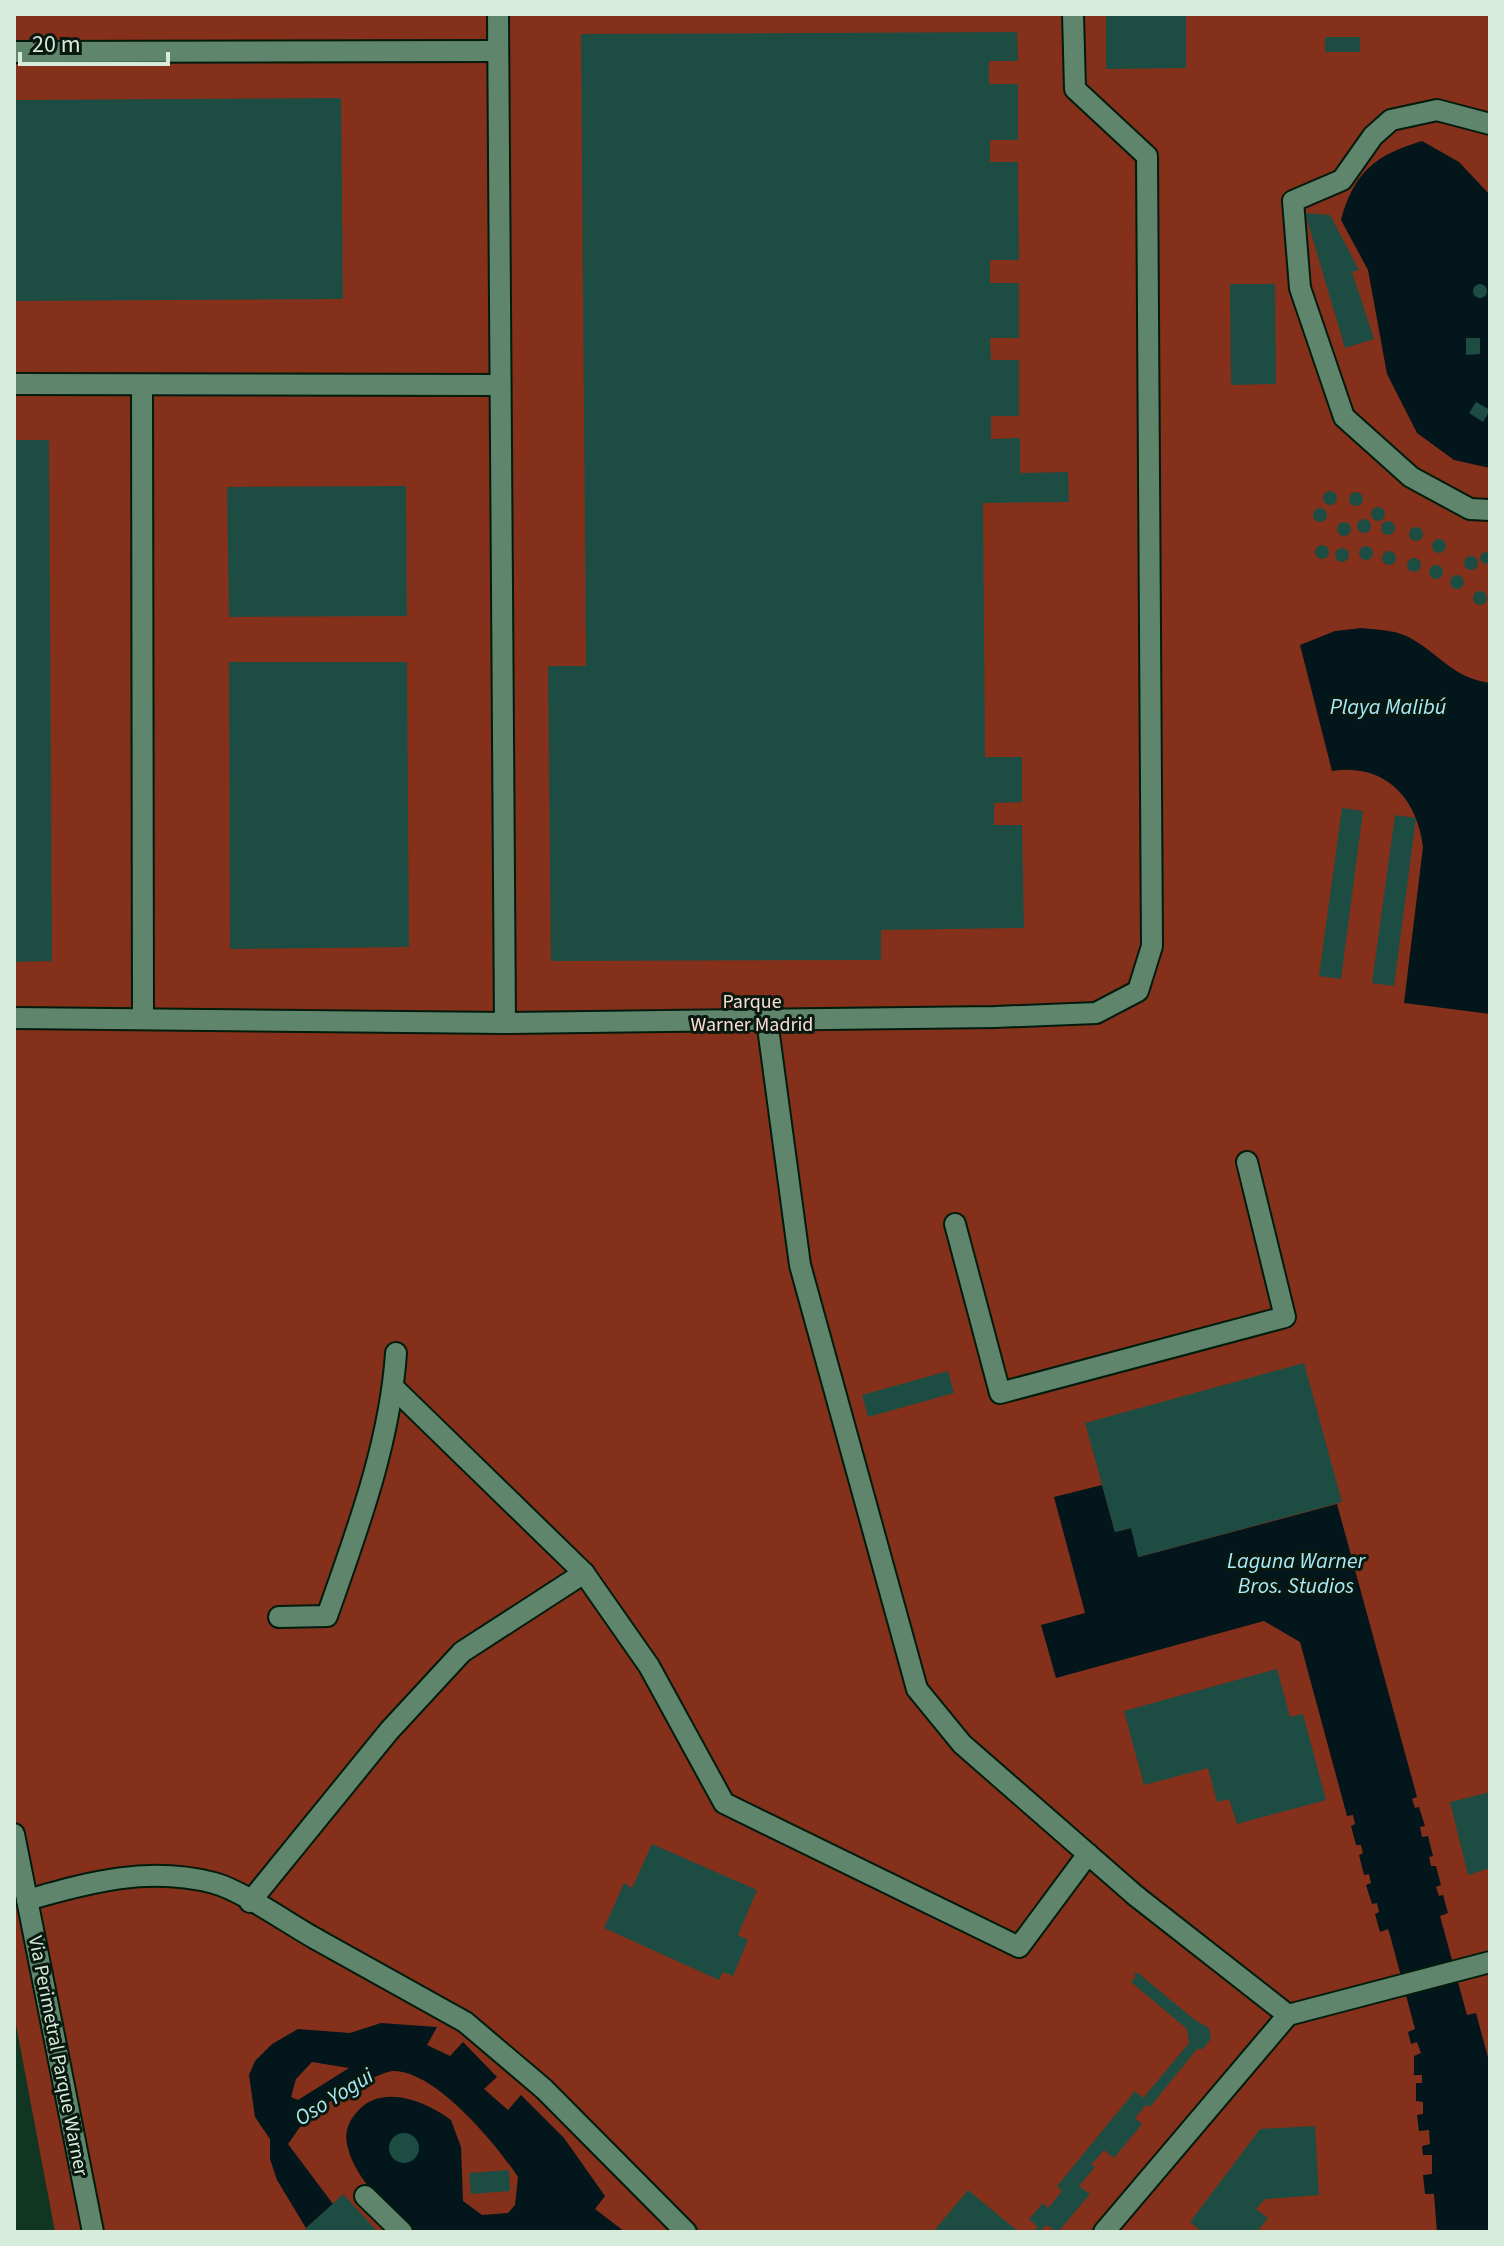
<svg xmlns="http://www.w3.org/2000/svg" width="1504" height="2246" viewBox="0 0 1504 2246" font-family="'Source Sans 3',sans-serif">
  <rect width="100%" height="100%" fill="#103520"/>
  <!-- green -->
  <path fill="#85301a" d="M 14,14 L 1490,14 L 1490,2232 L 55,2232 L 14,2014 Z"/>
  <!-- water -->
  <g fill="#03161b" fill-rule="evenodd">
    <path d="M 1422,141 L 1459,162 L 1490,195 L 1490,468 L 1454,460 L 1417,433 L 1387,374 L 1368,270 L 1341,220 C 1354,172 1375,155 1422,141 Z"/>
    <path d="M 1362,628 C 1380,630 1397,630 1412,639 C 1443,657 1452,677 1490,683 L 1490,1014 L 1404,1003 L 1423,847 C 1417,798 1385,763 1332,771 L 1300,645 L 1335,631 Z"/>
    <path d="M 1102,1485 L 1115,1532 L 1131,1528 L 1139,1557 L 1337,1504 L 1417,1797 L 1412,1799 L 1415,1808 L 1419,1807 L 1425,1826 L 1420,1827 L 1422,1837 L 1428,1836 L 1433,1856 L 1429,1857 L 1431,1866 L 1436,1866 L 1441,1885 L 1436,1887 L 1439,1896 L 1443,1895 L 1448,1913 L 1440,1916 L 1467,2015 L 1476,2013 L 1490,2065 L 1490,2232 L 1437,2232 L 1434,2194 L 1425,2194 L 1423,2175 L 1432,2174 L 1432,2155 L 1423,2155 L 1422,2146 L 1430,2144 L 1429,2130 L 1419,2131 L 1417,2115 L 1423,2114 L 1423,2102 L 1416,2101 L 1416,2083 L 1422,2083 L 1422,2075 L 1414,2075 L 1414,2056 L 1421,2053 L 1417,2042 L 1411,2044 L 1408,2032 L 1415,2029 L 1390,1935 L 1388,1929 L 1380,1932 L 1375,1914 L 1379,1912 L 1377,1903 L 1372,1904 L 1366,1885 L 1371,1883 L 1369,1874 L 1364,1875 L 1359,1855 L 1363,1853 L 1361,1845 L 1356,1845 L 1351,1826 L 1355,1824 L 1353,1815 L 1347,1816 L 1300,1642 L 1264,1621 L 1056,1678 L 1041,1625 L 1085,1613 L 1054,1497 Z"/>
    <path d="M 381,2023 L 437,2027 L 427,2045 L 450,2056 L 463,2042 L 497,2077 L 484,2089 L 508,2110 L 521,2095 L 564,2138 L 605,2196 L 595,2209 L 625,2232 L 413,2232 C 389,2209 356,2181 348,2148 C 344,2135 347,2124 356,2113 C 380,2083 424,2100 451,2120 L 461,2147 L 463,2201 L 482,2215 L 508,2213 L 515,2205 L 518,2177 C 497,2145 435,2070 393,2071 C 377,2072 318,2107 306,2119 C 300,2126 294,2136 288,2144 L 333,2204 L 306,2228 L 277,2180 L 270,2159 L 270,2139 L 255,2117 L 249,2075 L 255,2061 L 272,2044 L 298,2029 L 350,2033 ZM 312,2062 L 349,2068 L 298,2100 L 291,2097 L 296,2079 Z"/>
  </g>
  <!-- building -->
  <g fill="#1d4d42">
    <path d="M 1106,14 L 1186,14 L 1186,68 L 1106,69 Z"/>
    <path d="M 1017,32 L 1018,61 L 989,61 L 989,84 L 1018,84 L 1018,140 L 990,140 L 990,162 L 1018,162 L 1019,260 L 990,260 L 990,283 L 1019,283 L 1019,338 L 990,338 L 991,360 L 1019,360 L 1019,416 L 991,416 L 991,439 L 1020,438 L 1020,473 L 1068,472 L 1069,502 L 983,503 L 985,757 L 1022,757 L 1022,802 L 994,803 L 994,825 L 1022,825 L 1024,928 L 881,930 L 881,960 L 551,961 L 548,666 L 586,666 L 581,34 Z"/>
    <rect x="1325" y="37" width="35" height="15"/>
    <path d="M 341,98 L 343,299 L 14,301 L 14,100 Z"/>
    <path d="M 1305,213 L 1330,215 L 1359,270 L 1352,272 L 1374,339 L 1345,348 Z"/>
    <circle cx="1480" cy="291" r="7"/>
    <path d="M 1230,284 L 1275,284 L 1276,384 L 1231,385 Z"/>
    <path d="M 1466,338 L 1480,338 L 1480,354 L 1466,355 Z"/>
    <path d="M 1476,402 L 1490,410 L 1483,422 L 1469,413 Z"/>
    <path d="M 14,440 L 49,440 L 52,961 L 14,962 Z"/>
    <path d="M 406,486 L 407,616 L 229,617 L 227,487 Z"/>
    <circle cx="1330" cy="498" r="7"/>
    <circle cx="1356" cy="499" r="7"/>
    <circle cx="1378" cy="514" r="7"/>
    <circle cx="1320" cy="515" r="7"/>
    <circle cx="1364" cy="526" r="7"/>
    <circle cx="1388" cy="528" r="7"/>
    <circle cx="1344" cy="529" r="7"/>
    <circle cx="1416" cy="534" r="7"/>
    <circle cx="1439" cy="546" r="7"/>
    <circle cx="1322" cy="552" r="7"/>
    <circle cx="1366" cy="553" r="7"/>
    <circle cx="1342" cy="555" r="7"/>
    <circle cx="1389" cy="558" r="7"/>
    <circle cx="1486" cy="558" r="6"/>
    <circle cx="1471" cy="563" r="7"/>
    <circle cx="1414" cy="565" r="7"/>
    <circle cx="1436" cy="572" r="7"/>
    <circle cx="1457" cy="582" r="7"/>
    <circle cx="1480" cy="598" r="7"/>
    <path d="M 229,662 L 407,662 L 409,947 L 230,949 Z"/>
    <path d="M 1342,808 L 1363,811 L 1341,979 L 1319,976 Z"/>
    <path d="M 1395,815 L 1416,818 L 1394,986 L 1372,983 Z"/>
    <path d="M 1304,1363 L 1342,1502 L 1138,1557 L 1131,1528 L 1115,1532 L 1085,1423 Z"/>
    <path d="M 948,1371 L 954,1393 L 868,1417 L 862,1395 Z"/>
    <path d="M 1277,1669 L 1290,1717 L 1303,1714 L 1326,1800 L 1237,1824 L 1229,1799 L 1217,1802 L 1208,1768 L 1144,1785 L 1124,1711 Z"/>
    <path d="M 1490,1792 L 1490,1868 L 1468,1875 L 1450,1802 Z"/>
    <path d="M 652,1844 L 757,1890 L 738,1935 L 748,1940 L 733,1976 L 723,1972 L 719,1980 L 604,1928 L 624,1883 L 632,1888 Z"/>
    <path d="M 1133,1973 L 1138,1973 L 1195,2020 L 1209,2028 L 1211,2039 L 1203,2049 L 1197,2049 L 1150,2107 L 1146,2105 L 1135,2118 L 1142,2124 L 1114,2158 L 1104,2150 L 1091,2165 L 1095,2167 L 1079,2186 L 1090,2194 L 1058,2232 L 1046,2225 L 1040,2232 L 1033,2232 L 1038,2227 L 1029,2219 L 1043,2203 L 1048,2208 L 1062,2191 L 1057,2186 L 1135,2091 L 1143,2098 L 1189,2043 L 1187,2029 L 1131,1982 L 1136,1976 Z"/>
    <path d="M 1315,2126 L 1319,2195 L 1265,2199 L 1256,2209 L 1268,2218 L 1257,2232 L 1202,2232 L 1190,2222 L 1260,2129 Z"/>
    <circle cx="404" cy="2148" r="15"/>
    <path d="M 509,2170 L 510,2191 L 471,2194 L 469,2173 Z"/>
    <path d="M 968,2190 L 1014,2228 L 1019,2232 L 933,2232 Z"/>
    <path d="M 343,2194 L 378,2232 L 302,2232 L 325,2211 Z"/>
  </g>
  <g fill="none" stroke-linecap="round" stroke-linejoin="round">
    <!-- lane casing -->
    <g stroke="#011b0c" stroke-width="24">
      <g id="lane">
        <path d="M 498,14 L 505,1023"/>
        <path d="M 14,52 L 498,51"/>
        <path d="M 14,384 L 499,385"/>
        <path d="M 142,386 L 143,1018"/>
        <path d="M 14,1018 L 505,1023 L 995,1017 L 1096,1013 L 1138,991 L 1152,946 L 1147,156 L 1075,89 L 1073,14"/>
        <path d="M 767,1020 L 800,1265 L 917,1689 L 962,1744 L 1136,1896"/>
        <path d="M 955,1224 L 1000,1393 L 1285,1317 L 1247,1162"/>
        <path d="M 394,1388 L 584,1573 L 649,1666 L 724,1803 L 1019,1947 L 1088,1854"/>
        <path d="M 279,1617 L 327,1616 C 357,1531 390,1443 396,1353"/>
        <path d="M 14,1834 L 93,2232"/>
        <path d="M 27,1900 C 90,1882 148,1866 214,1883 C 241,1890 289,1924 316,1939"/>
        <path d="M 250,1902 L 389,1731 L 462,1652 L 584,1573"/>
      </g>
    </g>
    <!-- street casing -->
    <g stroke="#011b0c" stroke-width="24">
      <g id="street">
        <path d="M 1490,124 L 1437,110 L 1391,120 L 1373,136 L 1342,180 L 1293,201 L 1300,288 L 1344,417 L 1411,477 L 1470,509 L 1490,510"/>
        <path d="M 1136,1896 L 1288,2015"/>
        <path d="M 316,1939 L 465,2022 L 544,2089 L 686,2232"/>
        <path d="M 365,2196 L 402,2232"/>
        <path d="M 1104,2232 L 1288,2015 L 1490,1962"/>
      </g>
    </g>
    <!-- lane -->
    <use href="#lane" stroke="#5f856c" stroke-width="20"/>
    <!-- street -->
    <use href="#street" stroke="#5f856c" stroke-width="20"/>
  </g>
  <g text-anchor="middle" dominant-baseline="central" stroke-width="6" stroke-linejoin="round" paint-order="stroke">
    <!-- park labels -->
    <g font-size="20" fill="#f9dcd4" stroke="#0a190f">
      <text x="752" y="1002">Parque<tspan x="752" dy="23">Warner Madrid</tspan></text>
    </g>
    <!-- street labels -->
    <g font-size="20" fill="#d7ebdd" stroke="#0a190f">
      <text transform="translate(58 2056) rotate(79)">Via Perimetral Parque Warner</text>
    </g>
    <!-- water labels -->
    <g font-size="22" font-style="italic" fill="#a9e9f9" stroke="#0a190f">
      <text x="1388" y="707">Playa Malibú</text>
      <text x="1296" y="1561">Laguna Warner<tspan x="1296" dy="25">Bros. Studios</tspan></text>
      <text transform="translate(334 2097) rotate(-32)">Oso Yogui</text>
    </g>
  </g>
  <!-- border -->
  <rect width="1504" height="2246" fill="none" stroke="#d7ebdd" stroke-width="32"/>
  <!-- scale -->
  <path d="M20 52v12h148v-12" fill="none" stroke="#d7ebdd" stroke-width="4"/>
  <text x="32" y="52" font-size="24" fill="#d7ebdd" stroke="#0a190f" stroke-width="6" paint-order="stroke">20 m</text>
</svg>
